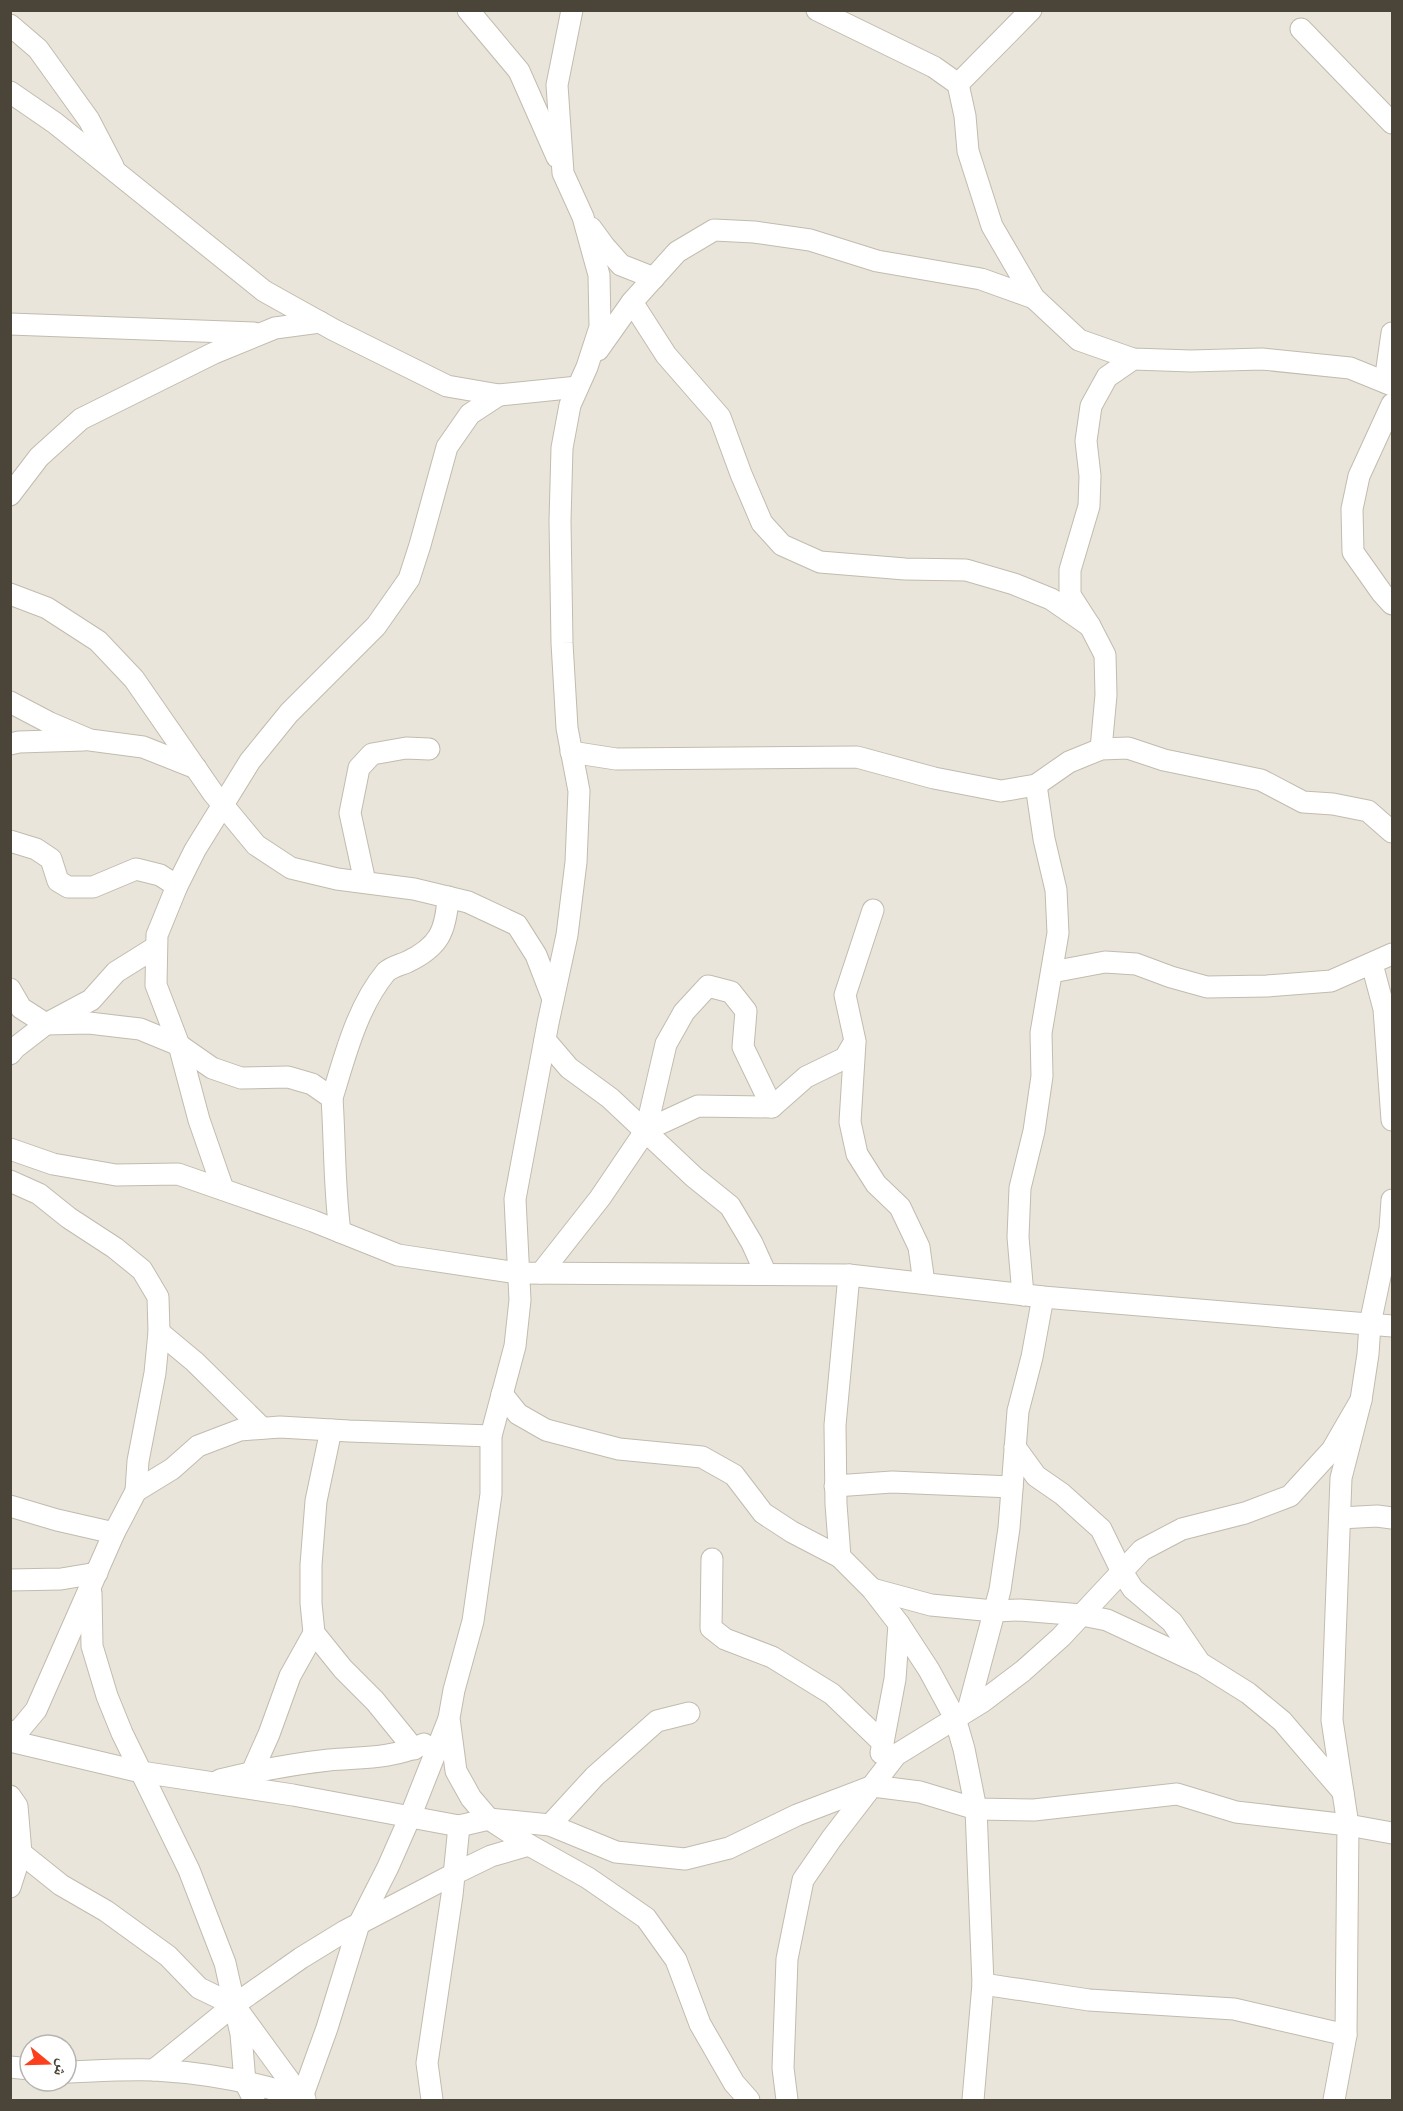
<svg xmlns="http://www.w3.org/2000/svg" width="1403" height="2111" viewBox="0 0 1403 2111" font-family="Raleway,'Noto Naskh Arabic',sans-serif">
  <rect width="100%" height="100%" fill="#f6f3ec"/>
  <!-- residential -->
  <path fill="#eae5da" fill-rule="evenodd" d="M 11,11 L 1392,11 L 1392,2100 L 11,2100 ZM 30,2045 L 66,2045 L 66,2081 L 30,2081 Z"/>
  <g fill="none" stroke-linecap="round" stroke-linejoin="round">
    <!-- minor casing -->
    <g stroke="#c2bbae" stroke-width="23">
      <g id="minor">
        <path d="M 468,10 L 519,71 L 557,157"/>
        <path d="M 572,10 L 557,85 L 563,173 L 583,217 L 599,275 L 600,327 L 587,367 L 570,405 L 562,448 L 560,521 L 562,643 L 567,728 L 579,791 L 576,862 L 567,935 L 548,1023 L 515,1199 L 520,1300 L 515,1346 L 491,1436 L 491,1494 L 473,1621 L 454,1690 L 449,1718 L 456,1771 L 471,1798 L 489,1819 L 529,1845 L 588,1878 L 646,1918 L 676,1960 L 700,2024 L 734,2083 L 749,2100"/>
        <path d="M 817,10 L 934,67 L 958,84 L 965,116 L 968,151 L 992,226 L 1034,298 L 1079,340 L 1133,359 L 1191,361 L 1262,359 L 1350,368 L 1392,385"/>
        <path d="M 10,25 L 38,49 L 89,120 L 113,166"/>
        <path d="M 1301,29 L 1392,123"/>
        <path d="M 958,84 L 1031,10"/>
        <path d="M 10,92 L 55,123 L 264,291 L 334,330 L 447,386 L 499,395 L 578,387"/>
        <path d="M 591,228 L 605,247 L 621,265 L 654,278"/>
        <path d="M 632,302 L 666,355 L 720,417 L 741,474 L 762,523 L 782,545 L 820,562 L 905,569 L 966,570 L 1014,584 L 1051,599 L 1090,626"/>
        <path d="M 10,324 L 254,333"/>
        <path d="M 598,350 L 632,302 L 677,252 L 714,230 L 754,232 L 810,240 L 877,261 L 981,279 L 1034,298"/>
        <path d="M 1385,382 L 1392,333"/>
        <path d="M 1392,404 L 1359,476 L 1352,509 L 1353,552 L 1382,593 L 1392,604"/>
        <path d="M 10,495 L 39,457 L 81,419 L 214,353 L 275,328 L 320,322"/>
        <path d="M 10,594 L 47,608 L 98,641 L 134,679 L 213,793 L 256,845 L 291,868 L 337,879 L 414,889 L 468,902 L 517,925 L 536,955 L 553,999"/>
        <path d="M 10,702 L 50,723 L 90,740 L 143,747 L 196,768"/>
        <path d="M 10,744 L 19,742 L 84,740"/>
        <path d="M 1101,749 L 1106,695 L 1105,655 L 1090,626 L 1070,595 L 1070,570 L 1089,506 L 1090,476 L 1086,441 L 1091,406 L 1107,377 L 1133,359"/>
        <path d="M 571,752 L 616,759 L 857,757 L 934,778 L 1001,791 L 1036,785 L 1069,762 L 1101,749 L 1128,748 L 1164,760 L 1261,780 L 1303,802 L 1333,804 L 1368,811 L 1392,832"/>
        <path d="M 10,841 L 36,849 L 51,859 L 58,881 L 68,887 L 93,887 L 136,869 L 160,875 L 177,886"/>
        <path d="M 365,882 L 350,813 L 359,768 L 372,754 L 406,748 L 429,749"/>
        <path d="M 1372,964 L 1384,1009 L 1392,1120"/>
        <path d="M 1052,972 L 1105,962 L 1136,964 L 1171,977 L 1207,987 L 1267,986 L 1331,981 L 1392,954"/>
        <path d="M 10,989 L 21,1008 L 46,1024 L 89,1023 L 140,1029 L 179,1045 L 212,1068 L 241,1078 L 288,1077 L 312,1084 L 332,1098 C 335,1143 334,1187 340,1232"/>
        <path d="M 545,1040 L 569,1068 L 610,1098 L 694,1177 L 730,1206 L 752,1243 L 766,1274"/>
        <path d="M 855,1042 L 850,1122 L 857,1154 L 876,1184 L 900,1207 L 919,1247 L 924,1283"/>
        <path d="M 10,1054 L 15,1048 L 46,1024 L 91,1000 L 116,972 L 156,947"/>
        <path d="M 332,1098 C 345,1056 357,1007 386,972 C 391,967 400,965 407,962 C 439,947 446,931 448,897"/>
        <path d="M 646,1130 L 698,1106 L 772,1107 L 806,1077 L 845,1058 L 855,1041 L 845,995 L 873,910"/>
        <path d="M 10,1149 L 53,1164 L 116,1175 L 178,1174 L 313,1221 L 398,1255 L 517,1273 L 849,1275 L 1043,1297 L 1392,1326"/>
        <path d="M 10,1181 L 39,1194 L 69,1218 L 115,1248 L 142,1270 L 158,1297 L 159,1332 L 155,1373 L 138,1461 L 136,1491"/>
        <path d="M 223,1189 L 199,1120 L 179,1045 L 156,985 L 157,935 L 177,886 L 195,850 L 250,761 L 289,713 L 376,626 L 409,579 L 420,545 L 447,447 L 470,414 L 499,395"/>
        <path d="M 541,1273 L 600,1198 L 646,1130 L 666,1044 L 684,1012 L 708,986 L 731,992 L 746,1011 L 743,1047 L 772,1107"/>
        <path d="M 1023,1295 L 1018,1237 L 1020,1188 L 1034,1131 L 1042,1076 L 1041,1033 L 1058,933 L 1056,890 L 1044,839 L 1036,785"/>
        <path d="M 159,1332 L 195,1362 L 262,1428"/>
        <path d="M 502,1394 L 518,1414 L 546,1430 L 619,1449 L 702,1457 L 734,1475 L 763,1513 L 792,1532 L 840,1557 L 872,1589 L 899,1624 L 929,1670 L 955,1718 L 964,1749 L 976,1809 L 983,1984 L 973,2100"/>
        <path d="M 331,1430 L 316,1501 L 311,1565 L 311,1603 L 314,1633 L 343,1669 L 375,1701 L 414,1749"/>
        <path d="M 1015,1447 L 1036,1476 L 1062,1494 L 1101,1529 L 1122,1572 L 1133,1589 L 1172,1622 L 1200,1663 L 1248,1693 L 1282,1721 L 1343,1792"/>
        <path d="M 835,1486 L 892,1482 L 1012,1487"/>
        <path d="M 10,1506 L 57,1520 L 114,1533"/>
        <path d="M 1340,1518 L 1377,1516 L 1392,1518"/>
        <path d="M 840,1557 L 836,1504 L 835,1425 L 849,1275"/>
        <path d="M 712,1559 L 711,1628 L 725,1639 L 772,1657 L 832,1694 L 883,1743"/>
        <path d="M 10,1580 L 61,1579 L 97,1573"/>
        <path d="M 872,1589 L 931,1605 L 994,1611 L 1020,1610 L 1082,1615 L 1107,1620 L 1199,1663"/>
        <path d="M 91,1593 L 92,1646 L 107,1696 L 122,1733 L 189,1870 L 225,1963 L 241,2034 L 245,2082 L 254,2100"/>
        <path d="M 968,1710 L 1000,1590 L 1009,1528 L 1018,1411 L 1032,1357 L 1043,1297"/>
        <path d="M 10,1735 L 21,1728 L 36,1710 L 114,1533 L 136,1491 L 172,1469 L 198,1446 L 240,1430 L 280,1427 L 349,1431 L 491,1436"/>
        <path d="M 10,1741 L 141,1772 L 293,1795 L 459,1826 L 489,1819 L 550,1825 L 616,1852 L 685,1859 L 729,1848 L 797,1815 L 873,1786 L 920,1792 L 976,1809 L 1034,1810 L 1177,1794 L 1236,1812 L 1348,1825 L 1392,1833"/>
        <path d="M 881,1753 L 895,1679 L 899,1624"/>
        <path d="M 252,1772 L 269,1734 L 290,1676 L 314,1633"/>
        <path d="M 220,1780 C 256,1771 292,1764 329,1760 C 364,1757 391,1759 424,1744"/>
        <path d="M 10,1796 L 17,1806 L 21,1853 L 10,1887"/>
        <path d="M 550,1825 L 595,1776 L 657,1721 L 689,1713"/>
        <path d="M 21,1853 L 61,1885 L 106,1911 L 168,1956 L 199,1988 L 234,2005 L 302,2098"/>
        <path d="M 983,1984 L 1089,2000 L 1234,2009 L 1346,2035"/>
        <path d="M 10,2067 L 30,2069"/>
        <path d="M 154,2070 L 234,2005 L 301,1958 L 345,1931 L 454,1874 L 491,1856 L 529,1845"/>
        <path d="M 66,2072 C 95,2071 125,2069 155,2070 C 205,2073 257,2082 305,2099"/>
        <path d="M 301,2100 L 327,2028 L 359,1924 L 388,1867 L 410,1817 L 448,1721"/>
        <path d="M 432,2100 L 427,2063 L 452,1895 L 459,1826"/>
        <path d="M 787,2100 L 783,2068 L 787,1959 L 803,1880 L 832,1838 L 896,1755 L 982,1702 L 1023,1671 L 1061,1637 L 1142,1550 L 1182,1529 L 1245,1513 L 1290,1496 L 1332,1450 L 1361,1400"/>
        <path d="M 1334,2100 L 1346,2035 L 1348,1825 L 1332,1720 L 1341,1478 L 1361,1400 L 1368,1354 L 1370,1324 L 1390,1229 L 1392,1200"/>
      </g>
    </g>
    <!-- minor -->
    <use href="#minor" stroke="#fff" stroke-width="21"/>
  </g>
  <!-- border -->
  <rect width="1403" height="2111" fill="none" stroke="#4b4439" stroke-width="24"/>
  <!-- north arrow -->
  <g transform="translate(48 2063) rotate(109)"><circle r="28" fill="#ffffff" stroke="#b7b4b0" stroke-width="1.5"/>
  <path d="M0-4.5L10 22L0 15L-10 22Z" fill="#fc3f1d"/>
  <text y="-9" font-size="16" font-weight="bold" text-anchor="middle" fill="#4b4439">ش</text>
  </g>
</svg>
